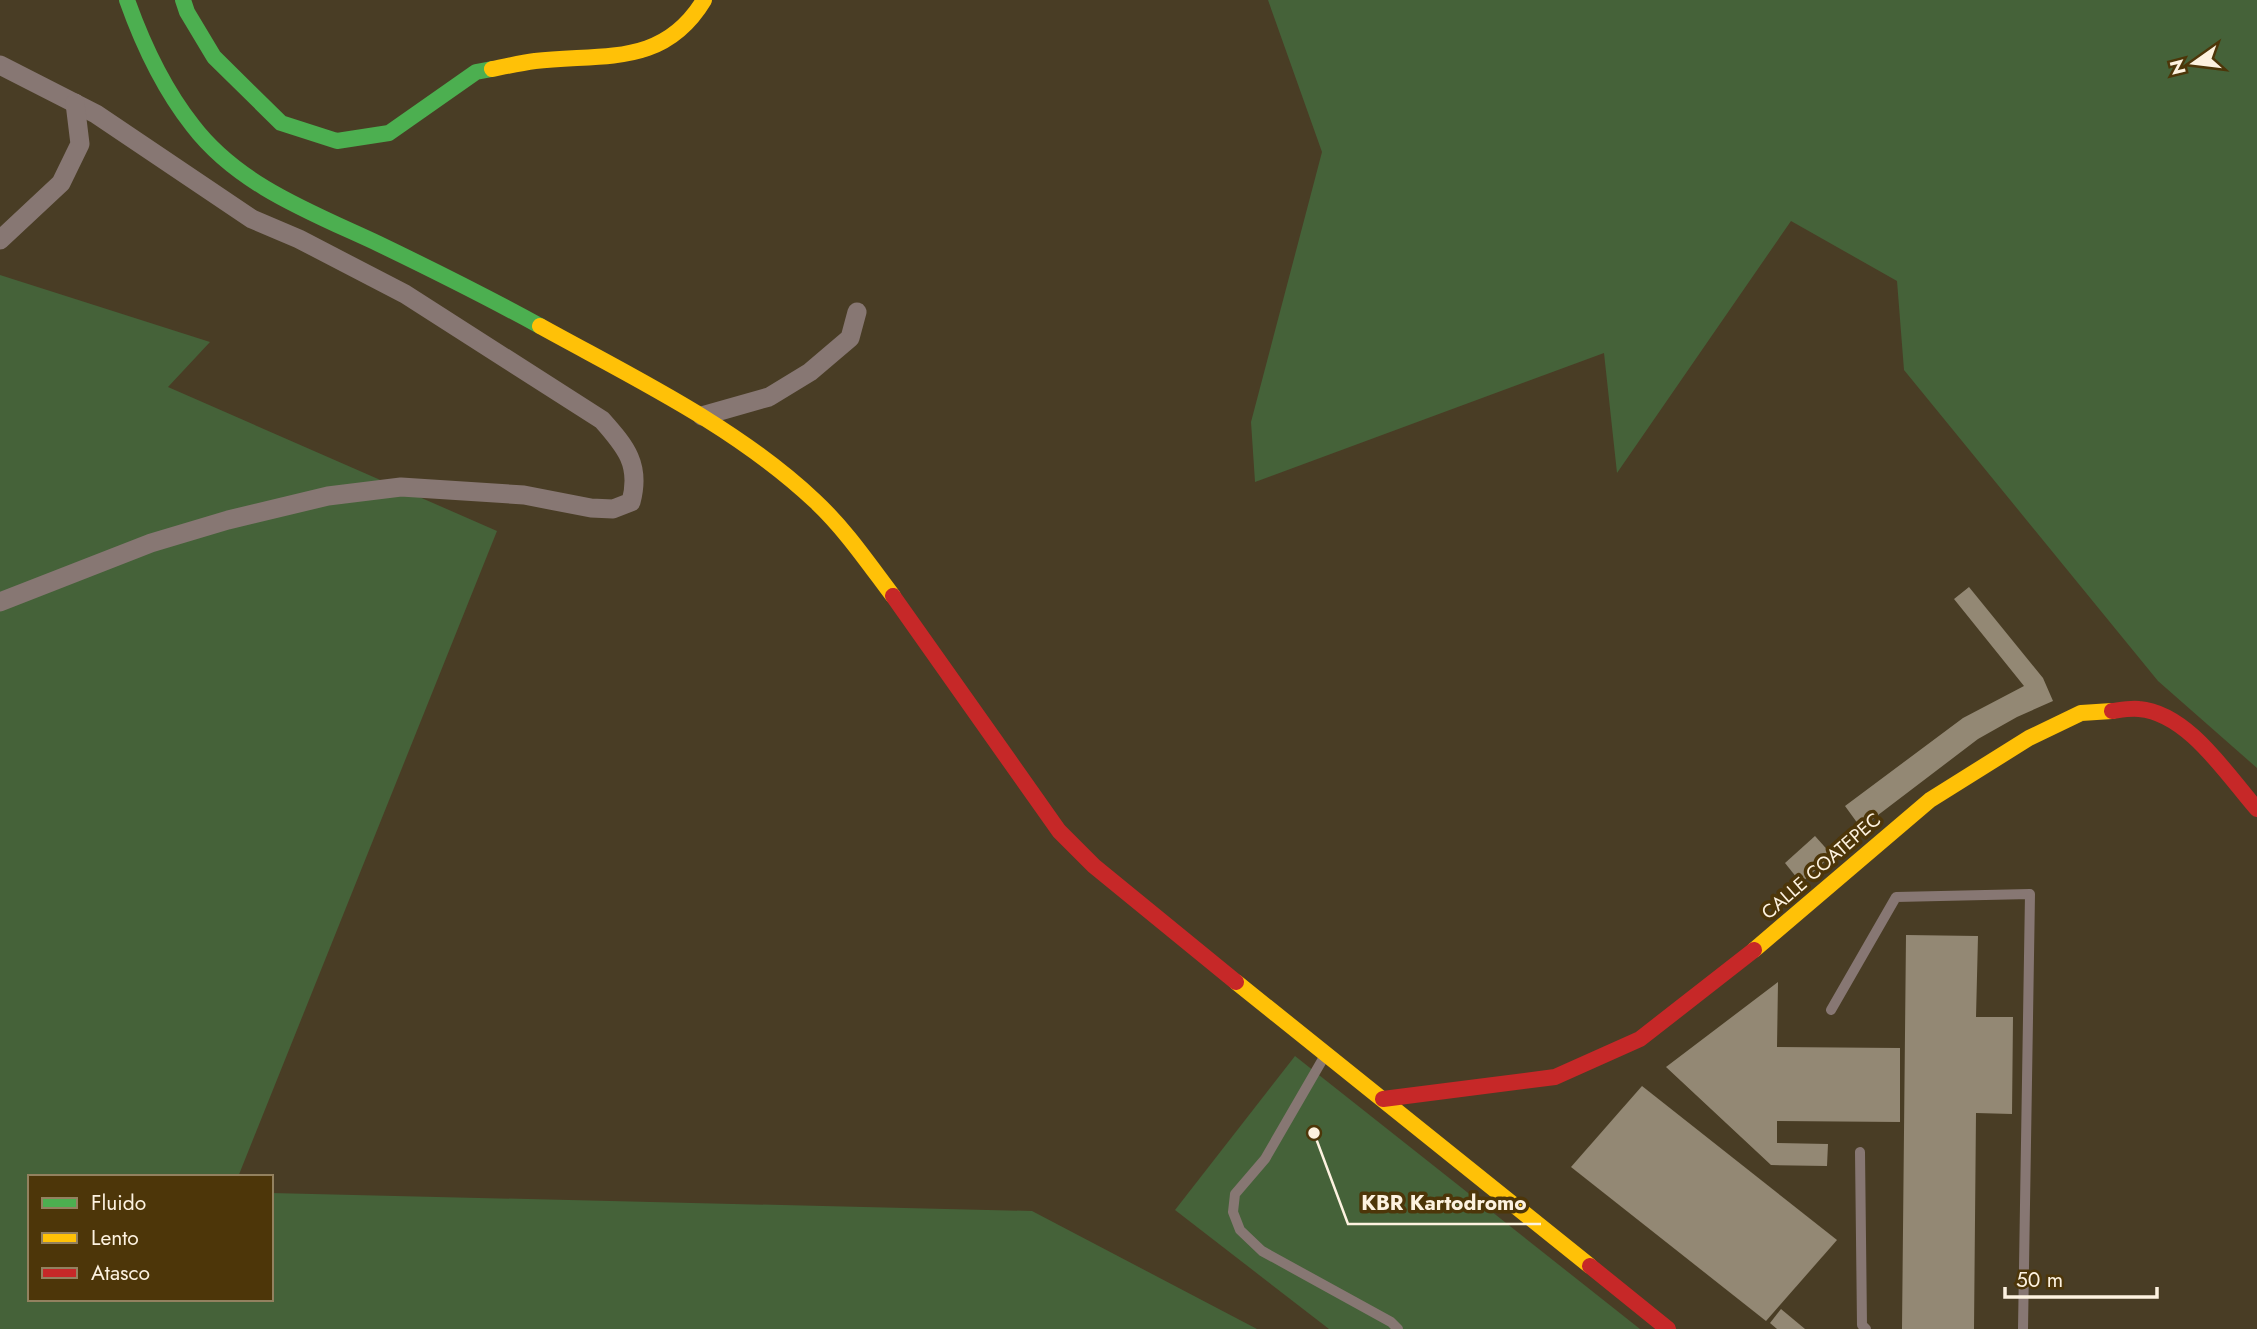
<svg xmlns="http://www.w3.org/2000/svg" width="2257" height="1329" viewBox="0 0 2257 1329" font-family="Jost,sans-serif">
  <rect width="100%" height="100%" fill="#493d25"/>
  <!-- green -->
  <g fill="#456239">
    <path d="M 1268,0 L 2257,0 L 2257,768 L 2158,681 L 1904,370 L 1897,281 L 1791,221 L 1617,473 L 1604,353 L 1255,482 L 1251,422 L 1322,152 Z"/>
    <path d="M 0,275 L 210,342 L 168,387 L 497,531 L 238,1177 L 30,1177 L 30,1299 L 271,1299 L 271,1193 L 1032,1211 L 1257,1329 L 0,1329 Z"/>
    <path d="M 1295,1056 L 1640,1329 L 1329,1329 L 1175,1210 Z"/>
  </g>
  <!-- building -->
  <g fill="#938874">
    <path d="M 1969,587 L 2043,678 L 2053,701 L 2017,717 L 1978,739 L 1861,828 L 1845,806 L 1963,718 L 2024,686 L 1954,599 Z"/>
    <path d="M 1815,836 L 1832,855 L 1801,883 L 1785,863 Z"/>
    <path d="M 1906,935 L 1978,936 L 1976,1017 L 2013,1017 L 2012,1114 L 1976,1113 L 1974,1329 L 1902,1329 Z"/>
    <path d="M 1778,982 L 1777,1047 L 1900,1048 L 1900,1122 L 1777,1121 L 1777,1143 L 1828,1144 L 1827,1166 L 1771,1165 L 1666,1067 Z"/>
    <path d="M 1642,1086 L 1837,1240 L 1766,1321 L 1571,1167 Z"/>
    <path d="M 1781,1309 L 1805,1329 L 1777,1329 L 1770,1323 Z"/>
  </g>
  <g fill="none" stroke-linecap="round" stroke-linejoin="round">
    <!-- lane -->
    <g stroke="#877773" stroke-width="10">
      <path d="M 1831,1010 L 1896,897 L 2030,894 L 2023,1329"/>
      <path d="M 1324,1057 L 1265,1159 L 1235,1194 L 1233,1212 L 1240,1230 L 1262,1251 L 1391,1322 L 1398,1329"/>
      <path d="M 1860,1152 L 1862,1325 L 1866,1329"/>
    </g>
    <!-- street -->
    <g stroke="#877773" stroke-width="19">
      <path d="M 0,65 L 96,114 L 252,219 L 299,239 L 405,294 L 602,420 C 626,447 641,465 631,502 L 613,509 L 591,508 L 524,495 L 401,487 L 328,496 L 228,520 L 151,543 L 0,602"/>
      <path d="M 0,240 L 61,183 L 80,144 L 75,103"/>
      <path d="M 702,416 L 769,397 L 810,372 L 850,338 L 857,312"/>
    </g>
    <!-- fast -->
    <g stroke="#4caf50" stroke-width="16">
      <path d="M 127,0 C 143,45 163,88 193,126 C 239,186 313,213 379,244 C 433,270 487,297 540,326"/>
      <path d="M 183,0 L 187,12 L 214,57 L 281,123 L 337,141 L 389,133 L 476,72 L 492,69"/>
    </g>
    <!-- slow -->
    <g stroke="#ffc107" stroke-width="16">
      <path d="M 492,69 C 507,66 521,63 535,61 C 602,53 663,68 704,0"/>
      <path d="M 540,326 C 634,378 735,426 815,501 C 845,529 868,563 893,596"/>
      <path d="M 1754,950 L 1930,800 L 2029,738 L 2081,713 L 2112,711"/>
      <path d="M 1236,982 L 1590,1266"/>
    </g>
    <!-- jam -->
    <g stroke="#c62828" stroke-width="16">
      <path d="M 893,596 L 1059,831 L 1094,866 L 1236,982"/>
      <path d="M 2112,711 C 2120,710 2130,708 2139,709 C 2188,713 2227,775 2257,809"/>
      <path d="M 1383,1099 L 1555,1077 L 1640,1039 L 1754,950"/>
      <path d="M 1590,1266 L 1668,1329"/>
    </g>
  </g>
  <g text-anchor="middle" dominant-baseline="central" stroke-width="7" stroke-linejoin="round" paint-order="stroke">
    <!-- street labels -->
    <g font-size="19" fill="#fdf2e0" stroke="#4d3609">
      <text transform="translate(1821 866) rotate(-41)">CALLE COATEPEC</text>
    </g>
  </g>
  <!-- callouts -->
  <path fill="none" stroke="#fdf2e0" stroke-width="2.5" d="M1314 1133L1348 1224H1541"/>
  <circle fill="#fdf2e0" stroke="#4d3609" stroke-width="2.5" cx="1314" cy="1133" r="7"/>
  <g font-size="21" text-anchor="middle" font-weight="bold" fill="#fdf2e0" stroke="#4d3609" stroke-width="7" stroke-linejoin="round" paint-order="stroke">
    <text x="1444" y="1210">KBR Kartodromo</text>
  </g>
  <!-- legend -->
  <rect x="28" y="1175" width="245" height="126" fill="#4d3609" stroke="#93815f" stroke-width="2"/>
  <rect x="42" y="1198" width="35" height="10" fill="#4caf50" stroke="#93815f" stroke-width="2"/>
  <text x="91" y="1210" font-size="21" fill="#fdf2e0">Fluido</text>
  <rect x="42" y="1233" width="35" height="10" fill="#ffc107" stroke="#93815f" stroke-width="2"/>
  <text x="91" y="1245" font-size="21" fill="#fdf2e0">Lento</text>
  <rect x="42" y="1268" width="35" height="10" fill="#c62828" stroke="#93815f" stroke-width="2"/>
  <text x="91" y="1280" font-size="21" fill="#fdf2e0">Atasco</text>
  <!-- north arrow -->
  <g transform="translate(2194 63) rotate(256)" stroke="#4d3609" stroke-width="5" paint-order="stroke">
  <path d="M0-5L12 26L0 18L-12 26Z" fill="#fdf2e0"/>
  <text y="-10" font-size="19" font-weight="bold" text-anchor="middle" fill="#fdf2e0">N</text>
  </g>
  <!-- scale -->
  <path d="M2005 1287v10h152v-10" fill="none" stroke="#fdf2e0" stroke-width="3.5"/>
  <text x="2016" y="1287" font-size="21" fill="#fdf2e0" stroke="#4d3609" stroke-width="5" paint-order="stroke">50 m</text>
</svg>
